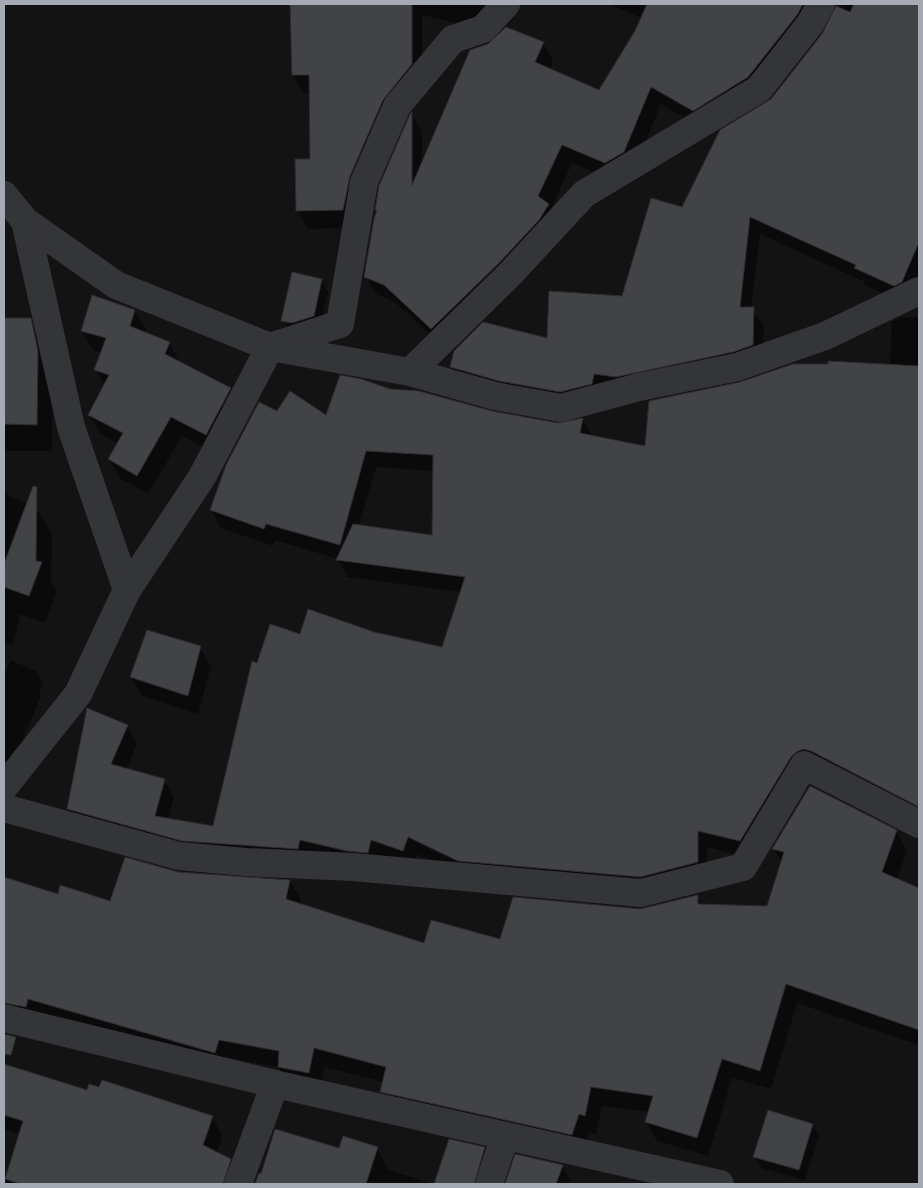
<svg xmlns="http://www.w3.org/2000/svg" width="923" height="1188" viewBox="0 0 923 1188" font-family="Poppins,sans-serif">
  <rect width="100%" height="100%" fill="#131314"/>
  <!-- shadow -->
  <g fill="#0007" fill-rule="evenodd">
    <path d="M 292,4 L 504,4 L 487,31 L 422,15 L 422,82 L 353,228 L 308,229 L 298,211 L 311,160 L 310,93 L 303,93 L 293,75 Z"/>
    <path d="M 609,4 L 919,4 L 919,283 L 905,303 L 866,286 L 863,281 L 760,234 L 751,308 L 764,326 L 762,363 L 602,401 L 462,385 L 451,367 L 548,340 L 622,298 L 683,209 L 825,32 L 837,7 L 832,6 L 704,128 L 661,104 L 634,170 L 616,181 L 572,163 L 551,209 L 559,223 L 442,346 L 395,302 L 376,294 L 365,276 L 376,210 L 412,115 L 422,132 L 422,166 L 543,43 L 553,61 L 550,70 L 599,91 L 644,19 Z"/>
    <path d="M 322,280 L 328,292 L 320,327 L 291,332 L 285,321 Z"/>
    <path d="M 135,311 L 146,330 L 145,333 L 169,343 L 180,362 L 230,389 L 241,408 L 217,454 L 182,436 L 148,494 L 120,478 L 109,459 L 118,443 L 100,434 L 89,415 L 105,386 L 96,370 L 102,353 L 93,350 L 82,331 Z"/>
    <path d="M 903,317 L 919,317 L 919,818 L 815,766 L 750,858 L 707,847 L 707,880 L 650,894 L 468,878 L 417,854 L 413,867 L 307,866 L 78,826 L 68,809 L 127,726 L 137,744 L 126,770 L 164,780 L 174,797 L 168,820 L 214,828 L 258,664 L 300,636 L 443,648 L 461,592 L 347,577 L 338,559 L 275,540 L 273,546 L 221,528 L 211,510 L 277,413 L 327,417 L 389,390 L 558,425 L 583,420 L 593,437 L 646,448 L 890,365 L 892,322 ZM 376,467 L 434,471 L 433,536 L 359,526 Z"/>
    <path d="M 4,319 L 30,319 L 46,346 L 53,379 L 52,451 L 4,451 Z"/>
    <path d="M 4,488 L 8,496 L 36,507 L 52,534 L 51,581 L 57,590 L 45,623 L 20,614 L 13,646 L 4,642 Z"/>
    <path d="M 200,647 L 211,666 L 198,714 L 142,696 L 131,677 Z"/>
    <path d="M 11,660 L 37,672 L 43,683 L 39,692 L 41,696 L 11,767 L 4,764 L 4,675 Z"/>
    <path d="M 896,831 L 907,850 L 897,880 L 919,890 L 919,1045 L 797,1003 L 771,1089 L 732,1078 L 708,1156 L 657,1141 L 646,1122 L 649,1112 L 602,1106 L 596,1134 L 590,1133 L 583,1153 L 393,1110 L 382,1091 L 384,1082 L 324,1067 L 320,1092 L 288,1086 L 278,1067 L 230,1058 L 225,1072 L 4,1009 L 4,879 L 59,895 L 110,903 L 177,873 L 290,881 L 301,900 L 299,905 L 425,945 L 501,940 L 697,896 L 703,906 L 768,908 L 782,863 L 774,849 Z"/>
    <path d="M 4,1064 L 88,1091 L 212,1117 L 222,1135 L 217,1153 L 230,1173 L 225,1184 L 5,1184 L 20,1134 L 4,1129 Z"/>
    <path d="M 812,1125 L 819,1136 L 805,1180 L 761,1168 L 755,1157 Z"/>
    <path d="M 450,1141 L 484,1148 L 496,1169 L 491,1184 L 436,1184 Z"/>
    <path d="M 377,1148 L 388,1170 L 434,1184 L 256,1184 L 260,1175 L 340,1150 Z"/>
    <path d="M 516,1156 L 562,1166 L 572,1184 L 505,1184 Z"/>
  </g>
  <!-- building -->
  <g fill="#424347" stroke="#2d2d30">
    <path d="M 290,4 L 412,4 L 412,64 L 383,100 L 350,176 L 343,210 L 296,211 L 295,159 L 310,159 L 309,75 L 292,75 Z"/>
    <path d="M 647,4 L 803,4 L 797,15 L 748,77 L 693,111 L 651,87 L 624,152 L 605,163 L 562,145 L 538,196 L 549,204 L 539,220 L 499,263 L 431,329 L 384,285 L 364,277 L 374,219 L 377,210 L 375,210 L 379,186 L 410,114 L 412,112 L 412,185 L 470,50 L 488,44 L 506,27 L 544,42 L 535,62 L 599,90 L 635,31 Z"/>
    <path d="M 854,4 L 919,4 L 919,242 L 902,282 L 894,286 L 854,268 L 856,265 L 750,217 L 740,307 L 754,307 L 753,345 L 733,352 L 616,377 L 594,374 L 592,384 L 560,392 L 499,381 L 450,367 L 454,351 L 483,322 L 547,338 L 549,291 L 622,296 L 651,198 L 682,207 L 720,130 L 771,99 L 822,34 L 836,6 L 850,12 Z"/>
    <path d="M 292,272 L 322,279 L 314,316 L 292,323 L 281,321 Z"/>
    <path d="M 92,295 L 135,310 L 130,326 L 170,342 L 165,354 L 231,388 L 206,435 L 171,417 L 137,476 L 108,459 L 123,433 L 88,415 L 109,375 L 94,370 L 106,338 L 81,331 Z"/>
    <path d="M 4,318 L 31,318 L 38,351 L 37,425 L 4,424 Z"/>
    <path d="M 828,361 L 919,366 L 919,807 L 811,751 L 803,749 L 796,752 L 791,757 L 740,841 L 698,831 L 698,862 L 640,877 L 458,861 L 408,837 L 403,851 L 371,840 L 368,853 L 347,851 L 300,840 L 298,849 L 182,841 L 67,809 L 87,708 L 128,725 L 111,764 L 165,779 L 155,816 L 213,826 L 252,661 L 257,663 L 270,624 L 300,634 L 308,609 L 374,632 L 442,647 L 465,577 L 336,560 L 353,524 L 432,535 L 433,455 L 366,451 L 340,545 L 266,524 L 264,529 L 210,510 L 226,465 L 259,402 L 277,411 L 290,391 L 326,415 L 340,375 L 361,379 L 390,389 L 419,391 L 492,411 L 558,423 L 583,418 L 580,433 L 645,446 L 649,401 L 740,382 L 793,364 L 828,364 Z"/>
    <path d="M 33,486 L 37,487 L 36,561 L 42,562 L 29,596 L 4,587 L 4,564 Z"/>
    <path d="M 147,630 L 201,646 L 188,696 L 130,677 Z"/>
    <path d="M 810,786 L 897,830 L 882,872 L 919,888 L 919,1030 L 786,984 L 760,1071 L 722,1059 L 697,1138 L 645,1122 L 653,1096 L 591,1087 L 585,1116 L 579,1114 L 572,1135 L 380,1092 L 386,1067 L 314,1048 L 309,1073 L 278,1067 L 279,1051 L 219,1040 L 215,1053 L 28,999 L 26,1007 L 4,1003 L 4,877 L 58,894 L 60,885 L 110,901 L 125,857 L 178,872 L 290,880 L 286,899 L 424,943 L 431,920 L 500,939 L 513,897 L 640,909 L 698,895 L 698,904 L 767,906 L 784,852 L 772,849 Z"/>
    <path d="M 4,1034 L 16,1037 L 11,1055 L 4,1054 Z"/>
    <path d="M 4,1064 L 87,1090 L 89,1084 L 99,1087 L 102,1080 L 213,1116 L 203,1145 L 231,1159 L 223,1184 L 21,1184 L 5,1179 L 23,1121 L 4,1115 Z"/>
    <path d="M 768,1110 L 813,1124 L 799,1170 L 753,1157 Z"/>
    <path d="M 275,1129 L 339,1148 L 343,1136 L 378,1147 L 366,1184 L 255,1184 L 259,1173 L 261,1174 Z"/>
    <path d="M 449,1139 L 485,1147 L 474,1184 L 434,1184 Z"/>
    <path d="M 515,1154 L 563,1165 L 556,1184 L 505,1184 Z"/>
  </g>
  <g fill="none" stroke-linecap="round" stroke-linejoin="round">
    <!-- minor -->
    <g stroke="#343538" stroke-width="28">
      <path d="M 4,195 L 25,221 L 116,285 L 270,347 L 340,324 L 364,182 L 397,106 L 453,39 L 483,29 L 506,4"/>
      <path d="M 25,221 L 71,427 L 127,590"/>
      <path d="M 410,372 L 510,274 L 584,194 L 759,89 L 810,24 L 821,4"/>
      <path d="M 4,787 L 78,694 L 127,590 L 202,477 L 270,347 L 410,372 L 495,396 L 561,408 L 639,387 L 737,367 L 825,336 L 919,291"/>
      <path d="M 4,808 L 179,856 L 246,862 L 353,867 L 641,893 L 743,867 L 804,765 L 919,824"/>
      <path d="M 4,1018 L 275,1084 L 720,1184"/>
      <path d="M 238,1184 L 275,1084"/>
      <path d="M 489,1184 L 505,1136"/>
    </g>
  </g>
  <!-- border -->
  <rect width="923" height="1188" fill="none" stroke="#a6aab3" stroke-width="10"/>
</svg>
